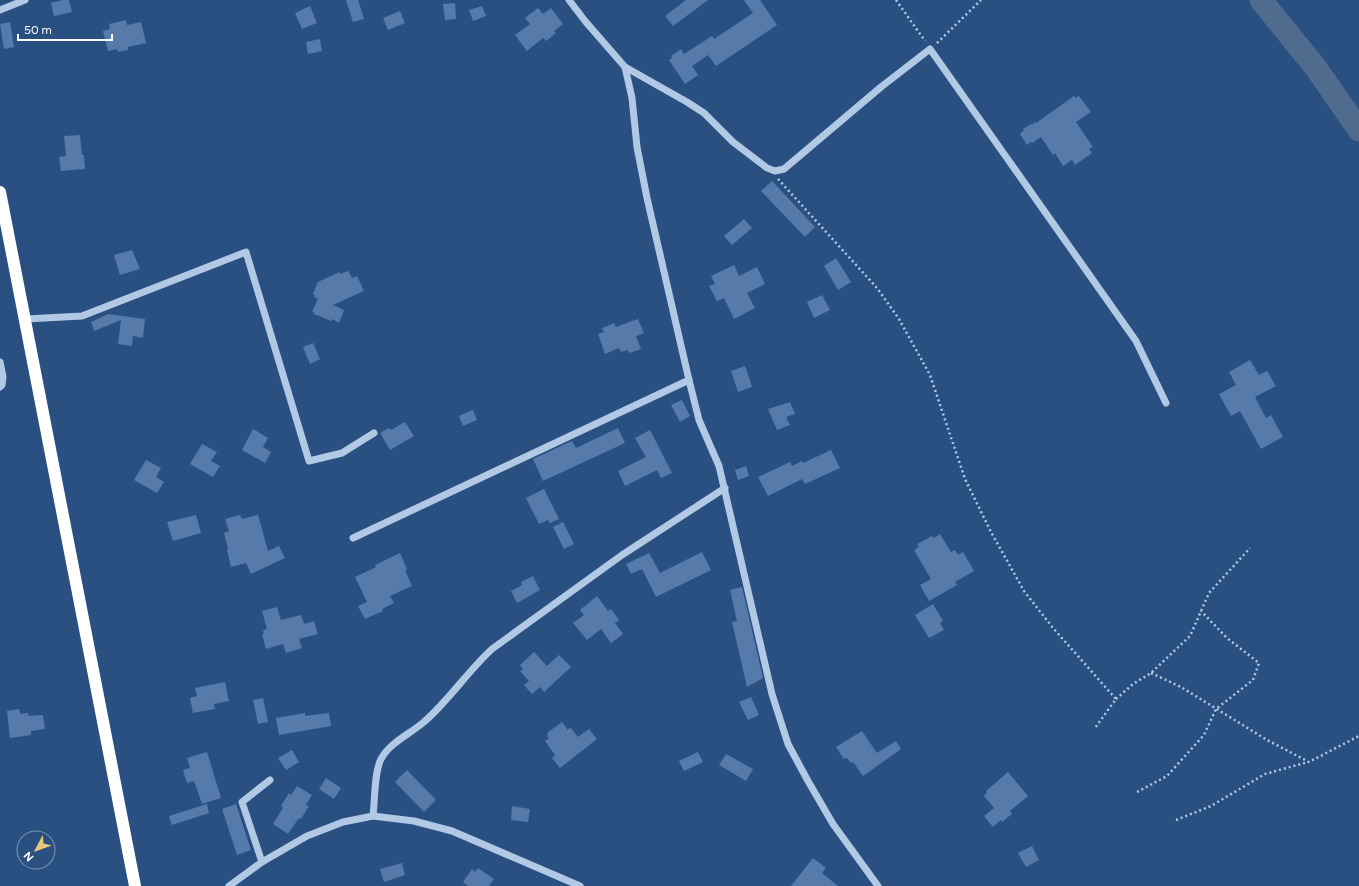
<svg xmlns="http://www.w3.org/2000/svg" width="1359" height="886" viewBox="0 0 1359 886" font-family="Figtree,sans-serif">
  <rect width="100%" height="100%" fill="#295080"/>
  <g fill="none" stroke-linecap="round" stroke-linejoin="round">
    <!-- river -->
    <path stroke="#4f6b8d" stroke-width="23" d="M 1261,0 L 1316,68 L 1359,130"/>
  </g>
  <!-- building -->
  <g fill="#567baa">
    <path d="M 63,0 L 69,0 L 72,12 L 54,16 L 51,3 Z"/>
    <path d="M 346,0 L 358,0 L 364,19 L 353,22 Z"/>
    <path d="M 686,0 L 708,0 L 673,26 L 665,16 Z"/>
    <path d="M 744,0 L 760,0 L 777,25 L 716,66 L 708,55 L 692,66 L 698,75 L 685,84 L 669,60 L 672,58 L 671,56 L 681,49 L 684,54 L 712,36 L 714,39 L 753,13 Z"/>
    <path d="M 455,3 L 456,19 L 445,20 L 443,4 Z"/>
    <path d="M 310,6 L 317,23 L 302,29 L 295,13 Z"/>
    <path d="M 482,6 L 486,16 L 473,21 L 469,10 Z"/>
    <path d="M 538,8 L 543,14 L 551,8 L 563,24 L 554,31 L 556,33 L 546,41 L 543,38 L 527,51 L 515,35 L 530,24 L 525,18 Z"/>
    <path d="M 400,11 L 405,23 L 388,30 L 383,18 Z"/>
    <path d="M 126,20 L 127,25 L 141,22 L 146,43 L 128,47 L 128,50 L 118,52 L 117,49 L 108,51 L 103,31 L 110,29 L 109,24 Z"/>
    <path d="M 10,22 L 14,47 L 4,49 L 0,24 Z"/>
    <path d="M 320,39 L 322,51 L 308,54 L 306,42 Z"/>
    <path d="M 1074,96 L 1076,98 L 1079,96 L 1091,112 L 1076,122 L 1093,147 L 1089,149 L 1092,153 L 1075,165 L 1072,160 L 1063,166 L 1055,153 L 1053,155 L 1041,137 L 1032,143 L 1031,142 L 1027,145 L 1020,134 L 1024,130 L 1023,129 L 1031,124 L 1032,125 L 1035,122 L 1036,123 Z"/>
    <path d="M 80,135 L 82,155 L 84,155 L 85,169 L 61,171 L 59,157 L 66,156 L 64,136 Z"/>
    <path d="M 772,181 L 815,227 L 805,237 L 761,191 Z"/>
    <path d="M 744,219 L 752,228 L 732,245 L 724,236 Z"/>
    <path d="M 132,250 L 140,269 L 120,275 L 114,255 Z"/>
    <path d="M 836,258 L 851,282 L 838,290 L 824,266 Z"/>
    <path d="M 734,265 L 739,276 L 757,267 L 765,284 L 747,293 L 755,308 L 734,319 L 724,298 L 717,301 L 709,286 L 715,284 L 711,276 Z"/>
    <path d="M 348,271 L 352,278 L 357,276 L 364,291 L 333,305 L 344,310 L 339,323 L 332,319 L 331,321 L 314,314 L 314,312 L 312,312 L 318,299 L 314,297 L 315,295 L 313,294 L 318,282 L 339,272 L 340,274 Z"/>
    <path d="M 822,295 L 830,310 L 814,318 L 807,302 Z"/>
    <path d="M 108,314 L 145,319 L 143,338 L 133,336 L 132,346 L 118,344 L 121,320 L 94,331 L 91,322 Z"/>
    <path d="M 638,319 L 644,333 L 636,336 L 641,349 L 629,353 L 628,350 L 621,352 L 619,348 L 605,354 L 598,334 L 604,332 L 602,328 L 614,323 L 616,327 Z"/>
    <path d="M 313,343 L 320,359 L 310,364 L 303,347 Z"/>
    <path d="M 1250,360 L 1259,375 L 1267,371 L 1276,386 L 1255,397 L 1266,418 L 1271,415 L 1283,437 L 1261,449 L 1240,411 L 1231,416 L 1219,394 L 1236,385 L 1229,372 Z"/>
    <path d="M 745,366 L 752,387 L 738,392 L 731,371 Z"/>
    <path d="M 682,400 L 690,416 L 680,422 L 671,405 Z"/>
    <path d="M 790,402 L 795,414 L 786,417 L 790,425 L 777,430 L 768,409 Z"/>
    <path d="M 473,410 L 477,420 L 463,426 L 459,416 Z"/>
    <path d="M 405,422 L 414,436 L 390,450 L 380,433 L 389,428 L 391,430 Z"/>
    <path d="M 618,428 L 625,443 L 543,481 L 533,459 L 572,441 L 576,448 Z"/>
    <path d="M 253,429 L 268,438 L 263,447 L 271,452 L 265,463 L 242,450 Z"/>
    <path d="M 650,430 L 672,473 L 661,478 L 657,470 L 625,486 L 618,471 L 646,457 L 635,438 Z"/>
    <path d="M 202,444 L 217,452 L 211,461 L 220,466 L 213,477 L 190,464 Z"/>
    <path d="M 831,450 L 840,468 L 805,484 L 802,479 L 768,496 L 758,477 L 790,462 L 792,466 L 802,461 L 803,463 Z"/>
    <path d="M 146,460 L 161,468 L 156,477 L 164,482 L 157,493 L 134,480 Z"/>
    <path d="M 746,466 L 749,476 L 738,480 L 735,470 Z"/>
    <path d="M 544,489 L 559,519 L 550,523 L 548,520 L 539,524 L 526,498 Z"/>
    <path d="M 196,515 L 201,533 L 173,541 L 167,522 Z"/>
    <path d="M 240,515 L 242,519 L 258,515 L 268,551 L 279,546 L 285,558 L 251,574 L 246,563 L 231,567 L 227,550 L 228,549 L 224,533 L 229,531 L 225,519 Z"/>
    <path d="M 563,522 L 574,544 L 564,549 L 553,527 Z"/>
    <path d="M 940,534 L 951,552 L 955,550 L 958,555 L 963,552 L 974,571 L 955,582 L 957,585 L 929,601 L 920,585 L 931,579 L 914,550 L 919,547 L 917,544 L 932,536 L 934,538 Z"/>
    <path d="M 702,552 L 711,570 L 656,597 L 642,569 L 631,574 L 626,564 L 649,553 L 660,573 Z"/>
    <path d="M 400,553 L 407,569 L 405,570 L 412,586 L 390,596 L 394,603 L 382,609 L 383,611 L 365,619 L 358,606 L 367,602 L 355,577 L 376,567 L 375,565 Z"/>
    <path d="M 533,576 L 540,590 L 517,603 L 511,591 L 522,585 L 521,582 Z"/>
    <path d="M 742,587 L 763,678 L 747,687 L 732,622 L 737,621 L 730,590 Z"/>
    <path d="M 597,596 L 608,611 L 611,609 L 619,620 L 615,623 L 623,634 L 611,643 L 601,629 L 587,640 L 573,623 L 584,615 L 580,610 Z"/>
    <path d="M 933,604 L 943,621 L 940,623 L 944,630 L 929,638 L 915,615 Z"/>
    <path d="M 277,607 L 281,620 L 301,615 L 304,624 L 314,621 L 318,634 L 299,639 L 302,648 L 286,653 L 283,644 L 266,649 L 262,634 L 264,634 L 263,630 L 267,629 L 262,611 Z"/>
    <path d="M 534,652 L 547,666 L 559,655 L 571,667 L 544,692 L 540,687 L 532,694 L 524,685 L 529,681 L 520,671 L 523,669 L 520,665 Z"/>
    <path d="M 225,682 L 229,701 L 214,704 L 215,709 L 193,713 L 190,698 L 197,696 L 195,688 Z"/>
    <path d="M 751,697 L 759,715 L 748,720 L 739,702 Z"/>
    <path d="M 263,698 L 268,722 L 258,724 L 253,700 Z"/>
    <path d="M 19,709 L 20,714 L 28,713 L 29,716 L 43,715 L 45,729 L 31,731 L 31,735 L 10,738 L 7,711 Z"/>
    <path d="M 305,713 L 305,716 L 329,713 L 331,726 L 279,735 L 276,718 Z"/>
    <path d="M 562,722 L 568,730 L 570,727 L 578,737 L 589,729 L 597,739 L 560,768 L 552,758 L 555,755 L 545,741 L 549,738 L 547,736 L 548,734 L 547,733 Z"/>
    <path d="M 862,731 L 877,753 L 896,741 L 901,749 L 863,776 L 853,762 L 851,763 L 847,758 L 844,759 L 836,747 Z"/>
    <path d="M 292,750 L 299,762 L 286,770 L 278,758 Z"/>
    <path d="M 207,752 L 221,798 L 202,804 L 194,781 L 187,783 L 183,770 L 190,768 L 187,758 Z"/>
    <path d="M 698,752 L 703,762 L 684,771 L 679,761 Z"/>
    <path d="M 726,754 L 753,769 L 746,781 L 719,765 Z"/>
    <path d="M 407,770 L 436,800 L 424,812 L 395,782 Z"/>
    <path d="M 1008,772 L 1028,796 L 1010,811 L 1012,814 L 1002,822 L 1001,820 L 993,827 L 984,816 L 994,808 L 984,796 L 987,792 L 986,791 Z"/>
    <path d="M 326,778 L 341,788 L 334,799 L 319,789 Z"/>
    <path d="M 297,786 L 312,795 L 306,805 L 309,806 L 301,819 L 299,818 L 288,834 L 273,824 L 283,808 L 281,806 L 289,793 L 291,795 Z"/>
    <path d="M 207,804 L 209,813 L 172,825 L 169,816 Z"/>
    <path d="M 236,804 L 251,850 L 237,855 L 222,809 Z"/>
    <path d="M 512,806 L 530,809 L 528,822 L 511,820 Z"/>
    <path d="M 1032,846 L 1039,860 L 1026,867 L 1018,853 Z"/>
    <path d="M 813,858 L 826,868 L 822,873 L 838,886 L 791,886 Z"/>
    <path d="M 402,863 L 405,875 L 384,882 L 380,869 Z"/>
    <path d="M 478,868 L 494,879 L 489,886 L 468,886 L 463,882 L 472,869 L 475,872 Z"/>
  </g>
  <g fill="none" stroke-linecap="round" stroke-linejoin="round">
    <!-- path -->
    <g stroke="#b1c9e5" stroke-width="2.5" stroke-dasharray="2 3" stroke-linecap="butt">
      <path d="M 896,0 L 925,41"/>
      <path d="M 937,43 L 981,0"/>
      <path d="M 778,179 L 877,288 L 899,319 L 930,375 L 965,479 L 991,532 L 1024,591 L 1053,628 L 1116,699 L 1095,728"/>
      <path d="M 1151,673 L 1181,687 L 1267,740 L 1309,762 L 1359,736"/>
      <path d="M 1116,699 L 1133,684 L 1151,673 L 1190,636 L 1209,593 L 1250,548"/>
      <path d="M 1137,792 L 1167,776 L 1204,735 L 1216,709 L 1253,680 L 1259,663 L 1227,638 L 1201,611"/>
      <path d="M 1176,820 L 1211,806 L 1265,774 L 1308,762"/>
    </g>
    <!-- minor -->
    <g stroke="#b1c9e5" stroke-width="7">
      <path d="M 569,0 L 585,21 L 625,67 L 687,102 L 704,113 L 733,142 L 767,168 L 775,171 L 784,169 L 881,87 L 930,49 L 1136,341 L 1166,403"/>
      <path d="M 0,10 L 25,0"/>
      <path d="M 625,67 L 632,98 L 637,147 L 647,198 L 689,380 L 699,420 L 719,466 L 772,694 L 788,744 L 808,781 L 833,824 L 878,886"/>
      <path d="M 26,319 L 82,316 L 246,252 L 309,461 L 342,453 L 374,433"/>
      <path d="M 0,362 L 3,377 L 2,385 L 0,387"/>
      <path d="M 353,538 L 689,380"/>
      <path d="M 373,816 C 375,800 374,773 381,759 C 390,742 412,733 425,721 C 450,699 468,671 492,649 L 622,555 L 725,488"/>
      <path d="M 262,862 L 242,802 L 270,780"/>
      <path d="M 229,886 L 262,862 L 307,836 L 343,822 L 373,816 L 414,821 L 452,831 L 580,886"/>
    </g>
    <!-- highway -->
    <path stroke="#fff" stroke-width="12" d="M 0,192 L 135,886"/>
  </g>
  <!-- north arrow -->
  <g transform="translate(36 850) rotate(229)"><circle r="19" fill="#295080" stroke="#7f96b3"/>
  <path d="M0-3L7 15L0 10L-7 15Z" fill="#ecc978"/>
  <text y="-6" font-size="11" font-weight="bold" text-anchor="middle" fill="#ffffff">N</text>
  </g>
  <!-- scale -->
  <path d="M18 34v6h94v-6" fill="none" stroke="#ffffff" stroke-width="2"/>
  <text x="24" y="34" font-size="12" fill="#ffffff" stroke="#295080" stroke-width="3" paint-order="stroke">50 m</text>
</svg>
